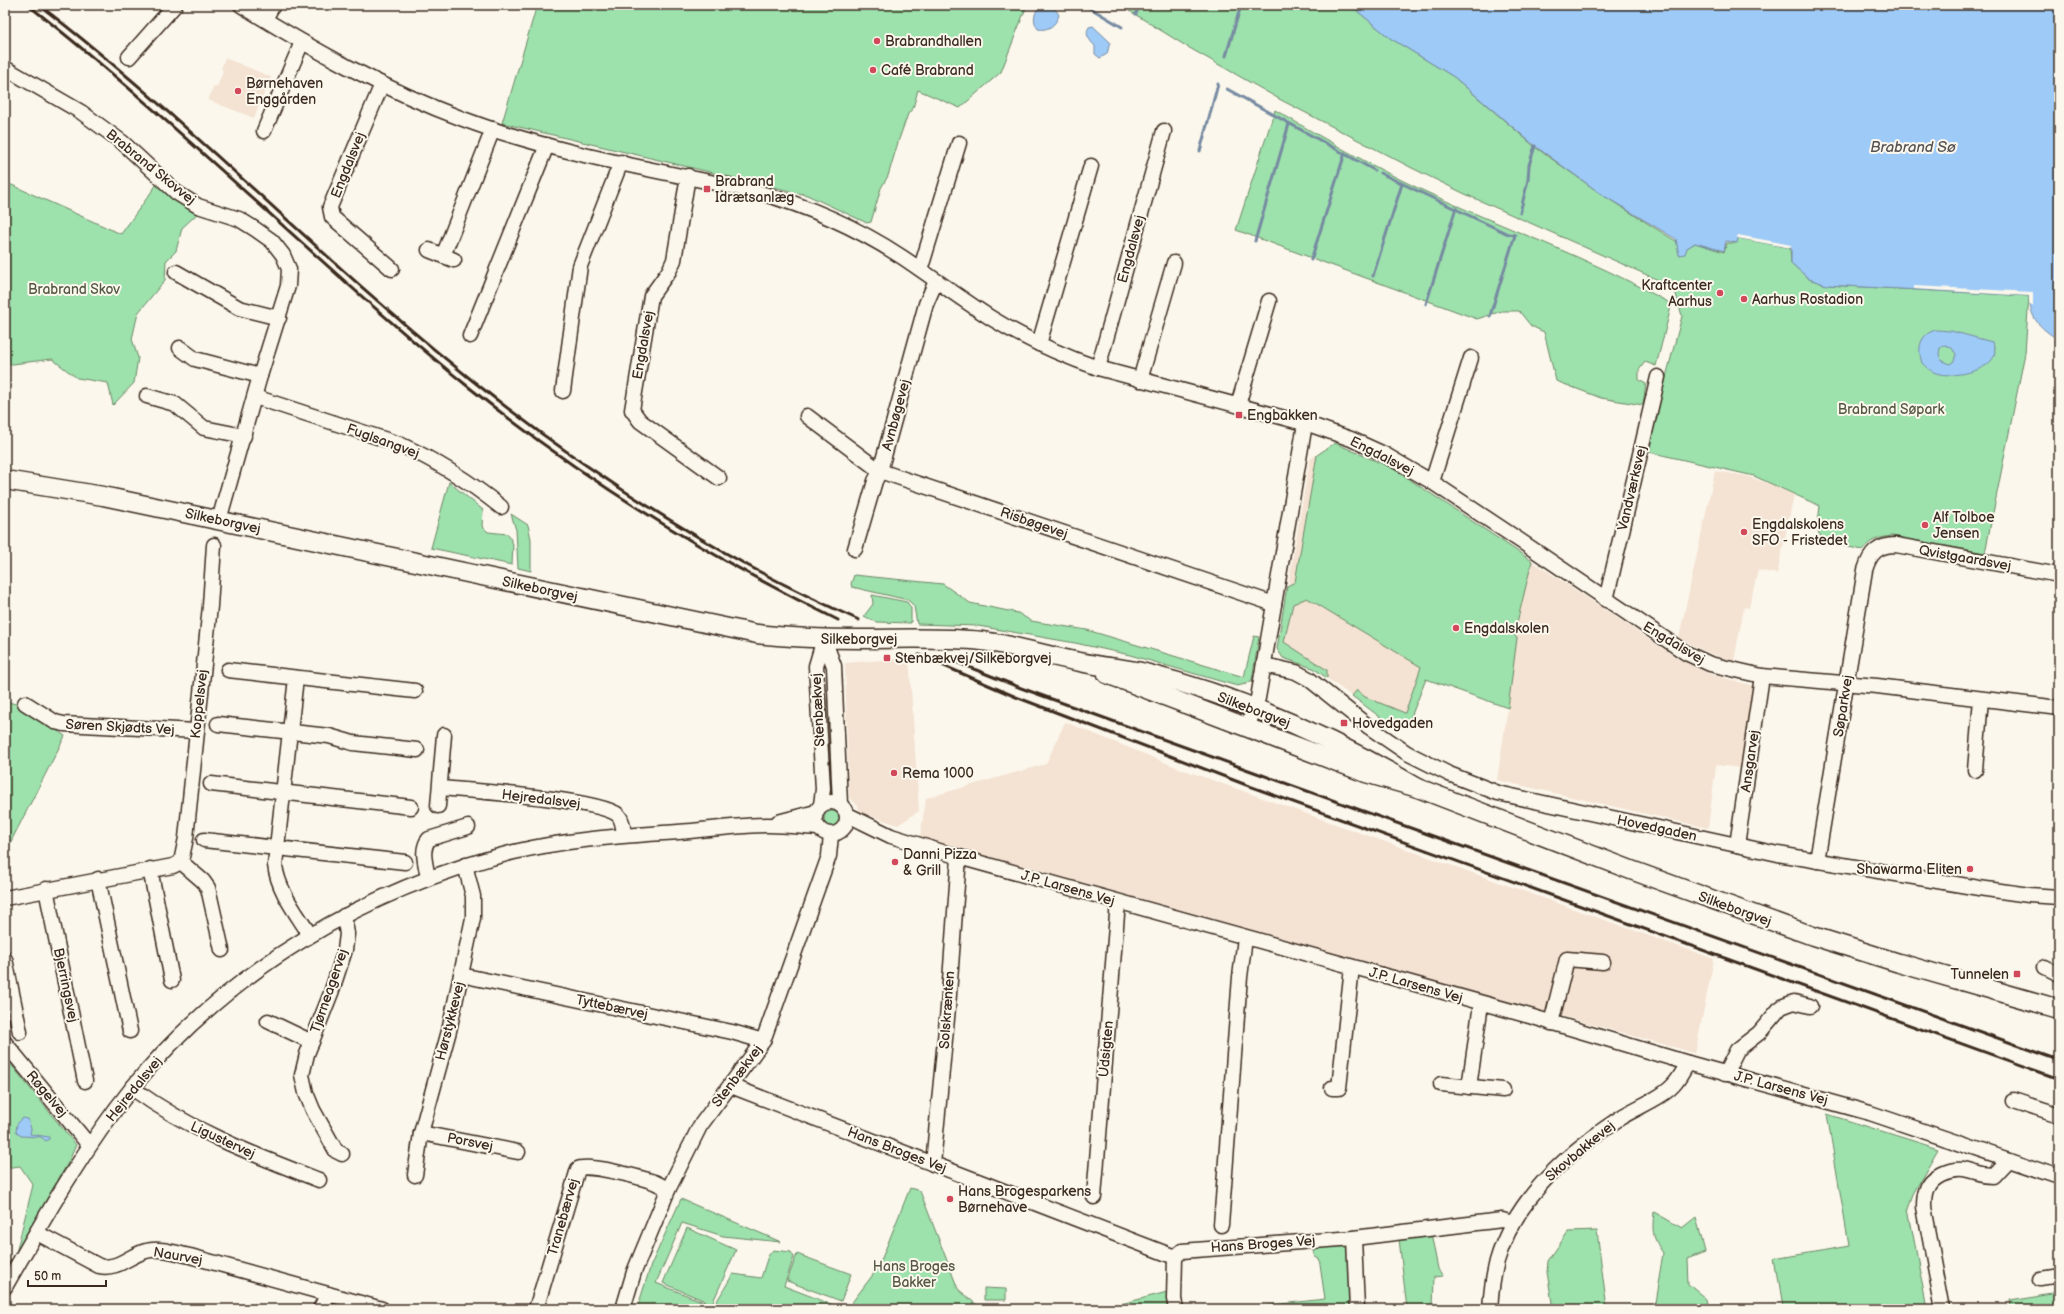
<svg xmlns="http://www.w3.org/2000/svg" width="2064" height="1314" viewBox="0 0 2064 1314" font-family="'Balsamiq Sans',sans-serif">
  <rect width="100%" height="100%" fill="#fbf7ec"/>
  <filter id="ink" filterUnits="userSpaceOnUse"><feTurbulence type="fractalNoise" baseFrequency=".025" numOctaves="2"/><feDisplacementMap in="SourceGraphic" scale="8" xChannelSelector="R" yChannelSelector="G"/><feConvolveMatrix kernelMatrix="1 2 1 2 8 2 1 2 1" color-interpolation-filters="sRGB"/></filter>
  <g filter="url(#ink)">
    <!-- built -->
    <g fill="#f4e2d2">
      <path d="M 225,58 L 271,77 L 254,118 L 208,100 L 214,86 L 217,87 L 222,74 L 223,70 L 221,69 Z"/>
      <path d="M 1335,443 L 1394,469 L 1680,660 L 1710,674 L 1764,689 L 1750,769 L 1716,765 L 1708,828 L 1497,780 L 1508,708 L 1426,679 L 1409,722 L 1361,703 L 1313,668 L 1283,658 L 1277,649 L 1310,459 Z"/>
      <path d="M 1715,471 L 1746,476 L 1770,484 L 1794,495 L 1777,574 L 1758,570 L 1749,608 L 1744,607 L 1734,661 L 1706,652 L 1679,638 Z"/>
      <path d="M 909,658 L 919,811 L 898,825 L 860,812 L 858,806 L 849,797 L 845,663 Z"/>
      <path d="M 1065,722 L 1181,769 L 1714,959 L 1695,1053 L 920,837 L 926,798 L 1046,764 Z"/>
    </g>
    <!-- green -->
    <g fill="#9de1ac" stroke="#6c8665">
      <path d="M 537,5 L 1027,5 L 1001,72 L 960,108 L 918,90 L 913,108 L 908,114 L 899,139 L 888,176 L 881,188 L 871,222 L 867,223 L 807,195 L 502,123 Z"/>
      <path d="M 1120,5 L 1350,5 L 1390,38 L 1454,77 L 1535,147 L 1604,196 L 1687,248 L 1695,243 L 1724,252 L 1727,243 L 1736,243 L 1738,238 L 1790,248 L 1791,263 L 1809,279 L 1827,285 L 2029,296 L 2025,353 L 1985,553 L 1892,536 C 1878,538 1871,539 1863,550 L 1824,542 L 1817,530 L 1820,506 L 1754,476 L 1649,452 L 1656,415 L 1682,316 L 1674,287 L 1465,194 L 1412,168 L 1281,100 L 1186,46 Z"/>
      <path d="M 1275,110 C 1323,138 1371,166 1422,190 C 1503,228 1589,257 1668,302 L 1671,307 L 1656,366 L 1645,362 L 1639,370 L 1639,380 L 1646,384 L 1643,405 L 1601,398 L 1556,381 L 1544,332 L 1531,326 L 1519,311 L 1502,311 L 1477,319 L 1236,230 Z"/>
      <path d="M 5,182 L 121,234 L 157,184 L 198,213 L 182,228 L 176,251 L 166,261 L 165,280 L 138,313 L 132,339 L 138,358 L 134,383 L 113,405 L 108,383 L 77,378 L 52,359 L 5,365 Z"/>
      <path d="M 1335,443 L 1394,469 L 1532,561 L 1514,635 L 1517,638 L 1508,708 L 1426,679 L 1409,722 L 1392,726 L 1352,696 L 1357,690 L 1365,697 L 1405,713 L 1421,667 L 1307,598 L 1293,604 L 1284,642 L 1327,670 L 1327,678 L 1313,668 L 1283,658 L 1277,649 L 1287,586 L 1295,582 L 1317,455 Z"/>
      <path d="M 449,482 L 483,510 L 482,526 L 488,532 L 508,534 L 513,544 L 512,565 L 431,548 Z"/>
      <path d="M 511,514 L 528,525 L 531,539 L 531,571 L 518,568 L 516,530 Z"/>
      <path d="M 854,575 L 943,584 L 970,603 L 1018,613 L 1031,621 L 1087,630 L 1244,677 L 1254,636 L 1259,637 L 1252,680 L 1246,684 L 1237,686 L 1130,655 L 1075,643 L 978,626 L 917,624 L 914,606 L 908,600 L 852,587 L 851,584 Z"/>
      <path d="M 872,595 L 907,602 L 911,608 L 911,623 L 876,622 L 864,616 L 873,604 Z"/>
      <path d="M 5,701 L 19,705 L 65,736 L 5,853 Z"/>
      <circle cx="832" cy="819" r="8"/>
      <path d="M 5,1057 L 76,1145 L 69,1161 L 16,1253 L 33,1185 L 20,1166 L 5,1168 Z"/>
      <path d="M 1827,1114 L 1939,1149 L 1913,1194 L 1908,1208 L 1927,1309 L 1782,1309 L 1774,1259 L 1849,1246 Z"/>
      <path d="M 910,1188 L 920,1191 L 958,1289 L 977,1305 L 1056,1309 L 847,1309 L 878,1268 Z"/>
      <path d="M 681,1199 L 781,1242 L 723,1236 L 682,1223 L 656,1283 L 714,1306 L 733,1274 L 761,1278 L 768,1256 L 773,1250 L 791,1252 L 794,1257 L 784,1286 L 844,1309 L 637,1309 L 651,1265 Z"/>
      <path d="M 1654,1212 L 1682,1228 L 1696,1217 L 1705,1252 L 1687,1259 L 1688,1283 L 1707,1299 L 1709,1309 L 1654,1309 L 1663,1253 C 1652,1237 1652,1231 1654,1212 Z"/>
      <path d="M 687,1228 L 736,1250 L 712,1304 L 663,1283 Z"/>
      <path d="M 1597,1231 L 1607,1309 L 1553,1309 L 1547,1272 L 1548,1261 L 1568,1232 Z"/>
      <path d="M 1431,1233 L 1438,1269 L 1443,1276 L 1434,1277 L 1433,1309 L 1407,1309 L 1399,1239 Z"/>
      <path d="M 1345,1243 L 1351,1249 L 1352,1309 L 1236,1309 L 1325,1299 L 1319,1258 L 1315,1257 L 1311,1245 Z"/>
      <path d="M 797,1254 L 851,1274 L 841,1301 L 787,1281 Z"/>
      <path d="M 984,1288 L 1006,1289 L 1006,1300 L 984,1300 Z"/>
      <path d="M 1171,1291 L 1174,1309 L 1084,1309 L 1117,1305 Z"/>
      <path d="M 2059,1293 L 2059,1309 L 2009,1309 L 2008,1301 Z"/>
    </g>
    <!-- water -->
    <g fill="#9ecaf8" stroke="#768aa1" fill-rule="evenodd">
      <path d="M 1040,5 C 1050,5 1054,6 1059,15 C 1056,25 1048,31 1038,29 C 1032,20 1034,14 1040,5 Z"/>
      <path d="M 1350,5 L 2059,5 L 2059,340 C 2040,328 2030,319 2029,296 L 1827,285 L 1809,279 L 1791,263 L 1791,248 L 1738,238 L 1737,243 L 1726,241 L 1724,251 L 1695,243 L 1687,248 L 1685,254 L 1679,255 L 1676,239 L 1604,196 L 1535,146 L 1454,77 L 1390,38 Z"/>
      <path d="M 1093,26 L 1110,42 L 1107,54 L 1100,58 L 1095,54 L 1095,46 C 1090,41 1084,34 1089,27 Z"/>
      <path d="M 1936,330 L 1951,331 L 1992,342 C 2007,368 1958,378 1940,374 C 1933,373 1928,369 1922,363 C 1917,348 1920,334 1936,330 ZM 1945,345 L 1951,347 L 1956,354 L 1954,361 L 1950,364 L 1941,360 L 1939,354 L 1940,348 Z"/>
      <path d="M 23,1118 L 28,1119 L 31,1129 L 30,1134 L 49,1137 L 49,1139 L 46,1141 L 41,1137 L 21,1136 L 16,1132 L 17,1124 Z"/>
    </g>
    <!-- pier -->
    <g fill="#fbf7ec">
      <path d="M 1738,235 L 1791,245 L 1791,248 L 1737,238 Z"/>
      <path d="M 1914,286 L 2033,292 L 2033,305 L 2029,305 L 2029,296 L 1914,289 Z"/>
    </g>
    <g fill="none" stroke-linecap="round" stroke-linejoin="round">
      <!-- stream -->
      <g stroke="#768aa1" stroke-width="3">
        <path d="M 1085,5 L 1122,27"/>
        <path d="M 1136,14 L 1139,5"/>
        <path d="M 1226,56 L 1241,5"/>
        <path d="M 1227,89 L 1374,170"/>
        <path d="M 1200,151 L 1218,84"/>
        <path d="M 1380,173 L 1508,234 L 1515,235 L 1490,316"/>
        <path d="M 1520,213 L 1528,180 L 1529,165 L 1535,146"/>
        <path d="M 1255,241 L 1289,124"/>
        <path d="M 1311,260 L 1345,153"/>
        <path d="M 1373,276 L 1402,184"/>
        <path d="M 1426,304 L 1456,208"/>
      </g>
      <!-- minor casing -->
      <g stroke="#3b2a1e" stroke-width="17">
        <g id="minor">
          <path d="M 241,5 C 312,49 385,90 463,119 C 556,154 657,170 753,191 C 806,205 856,227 902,257 C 932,277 961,299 991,318 C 1025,339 1061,355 1098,368 L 1311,425 L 1351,439 L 1384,454 L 1432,482 L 1534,550 L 1686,653 L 1710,664 L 1762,676 L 1877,686 L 2059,708"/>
          <path d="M 265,19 L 273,5"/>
          <path d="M 129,57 L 175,5"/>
          <path d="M 5,68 L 81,112 L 122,142 L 177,193 L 198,206 L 239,219 L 255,229 L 272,241 L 283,255 L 289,269 L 288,286 L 260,376 L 219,520"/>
          <path d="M 382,84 L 330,207 L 332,217 L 392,269"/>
          <path d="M 264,131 L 302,42"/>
          <path d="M 688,176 L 674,260 L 669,271 L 651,296 L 632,410 L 640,421 L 719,478"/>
          <path d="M 429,250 L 454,260"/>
          <path d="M 443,256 L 493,129"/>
          <path d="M 919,268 L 923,261 L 959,143"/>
          <path d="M 176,272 L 239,308 L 279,318"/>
          <path d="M 470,336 L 547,145"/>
          <path d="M 1039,344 L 1091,166"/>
          <path d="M 180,348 L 195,359 L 260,376"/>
          <path d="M 1098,368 L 1164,131"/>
          <path d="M 1140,380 L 1174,263"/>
          <path d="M 563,391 L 580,266 L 621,162"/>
          <path d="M 147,396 L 175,404 L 204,428 L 244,436"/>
          <path d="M 255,397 L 399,444 C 435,460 470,482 501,507"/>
          <path d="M 1238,405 L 1269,301"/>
          <path d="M 807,416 L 880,471 L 1274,604"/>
          <path d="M 1432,482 L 1471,358"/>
          <path d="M 855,549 L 875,481 L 880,471 L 926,304 L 936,281"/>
          <path d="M 1606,600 L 1658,377"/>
          <path d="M 824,639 L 834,666 L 840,804"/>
          <path d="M 1264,665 L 1296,672 L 1309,679 L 1369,727 L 1407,753 L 1449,774 L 1498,793 L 1778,854 L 1979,888 L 2029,895 L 2059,897"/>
          <path d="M 228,670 L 415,691"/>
          <path d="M 296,678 L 275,865 C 278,891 297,914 310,935"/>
          <path d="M 25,703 L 55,722 L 64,724 L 196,731"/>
          <path d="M 218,724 L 329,736 L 353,743 L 417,750"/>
          <path d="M 1247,728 L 1258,698 L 1305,424"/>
          <path d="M 1975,770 L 1981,699"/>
          <path d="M 211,784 L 411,807"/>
          <path d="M 440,788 C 472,791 598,799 618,815 C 623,820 623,828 624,835"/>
          <circle cx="831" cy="818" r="16"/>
          <path d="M 821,805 L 823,789 L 816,666 L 824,639"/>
          <path d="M 438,806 L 444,735"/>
          <path d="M 848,815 L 891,836 L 959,857 L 1533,1017 L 1688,1063 L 1870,1113 L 2059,1177"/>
          <path d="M 778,822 L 816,812"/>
          <path d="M 204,840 L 405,862"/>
          <path d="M 1737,845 L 1762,676"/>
          <path d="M 1817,861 L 1865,570 C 1870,553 1878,545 1896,545 L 2059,575"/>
          <path d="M 181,862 L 186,838 L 210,606 L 214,545"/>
          <path d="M 150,869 L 172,980"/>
          <path d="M 428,878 C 426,864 420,850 429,839 L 468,827"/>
          <path d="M 98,879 L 130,1031"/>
          <path d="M 46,889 L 85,1081"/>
          <path d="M 5,898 L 173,866 L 181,862 L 203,881 L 208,888 L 222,950"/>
          <path d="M 5,959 L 20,1032"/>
          <path d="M 2045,967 L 2059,974"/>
          <path d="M 461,975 L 732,1032 L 763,1041"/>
          <path d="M 268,1021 L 312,1042"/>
          <path d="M 1551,1023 L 1567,959 L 1603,962"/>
          <path d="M 5,1043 L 89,1145"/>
          <path d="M 1725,1074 L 1737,1050 L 1759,1033 L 1781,1007 L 1794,1002 L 1810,1006"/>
          <path d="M 1441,1084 L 1503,1090"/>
          <path d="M 731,1086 L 1175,1257"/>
          <path d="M 1469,1087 L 1481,1004"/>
          <path d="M 132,1088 C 191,1131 252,1154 319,1180"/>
          <path d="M 1332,1088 L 1339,1088 L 1352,967"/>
          <path d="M 2013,1100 L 2059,1115"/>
          <path d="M 421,1133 L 518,1152"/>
          <path d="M 342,1154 L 336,1151 L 313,1110 L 306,1093 L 302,1075 L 307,1054 L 331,993 L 345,950 L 347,934 L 344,916"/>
          <path d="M 933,1164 L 948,1008 L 959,857"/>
          <path d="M 415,1175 L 421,1133 L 449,1031 L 473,918 L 473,896 L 465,865"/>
          <path d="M 1094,1197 L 1118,902"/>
          <path d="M 1221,1225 L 1240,977 L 1245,938"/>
          <path d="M 37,1233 L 99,1266 C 118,1270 128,1256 146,1251 C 159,1247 176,1253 190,1256 L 382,1309"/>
          <path d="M 1354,1238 L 1357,1309"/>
          <path d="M 2040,1279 L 2059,1276"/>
          <path d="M 5,1287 C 44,1219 83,1149 132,1088 C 228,970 367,888 514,852 C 568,839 623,836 678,832 C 708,830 738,825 768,825 C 785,825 802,827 818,828"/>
          <path d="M 320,1309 L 328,1294"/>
          <path d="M 536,1309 L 578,1169 C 588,1163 642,1178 654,1182 C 659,1184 664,1187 668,1190"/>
          <path d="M 623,1309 L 634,1272 L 668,1190 L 700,1126 L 763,1041 L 829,856 L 831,835"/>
          <path d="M 1176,1309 L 1174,1299 L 1175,1257 L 1182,1251 L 1354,1238 L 1502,1220 L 1513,1223"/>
          <path d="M 1490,1309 C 1491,1293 1493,1277 1497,1261 C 1515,1199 1568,1152 1620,1118 C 1637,1107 1665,1097 1676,1082 C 1681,1076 1684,1069 1688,1063"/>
          <path d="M 1943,1309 L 1924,1207 C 1924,1202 1924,1196 1926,1191 C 1930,1176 1949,1168 1964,1170 C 1976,1172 1979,1176 1994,1176 L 2009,1160"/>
        </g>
      </g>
      <!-- major casing -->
      <g stroke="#3b2a1e" stroke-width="21">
        <g id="major">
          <path d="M 5,480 L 103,496 L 757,634 C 792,638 826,639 861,639 C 901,639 942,637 982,641 C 1015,645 1047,656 1080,662 C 1101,667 1124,668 1145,673 C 1241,697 1333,738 1418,788"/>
          <path d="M 1107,674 L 1366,773 L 1418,788 L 1631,870 L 1813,936 L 1899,963 L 2059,1009"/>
        </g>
      </g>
      <!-- minor -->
      <use href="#minor" stroke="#fbf7ec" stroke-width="14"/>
      <!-- major -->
      <use href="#major" stroke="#fbf7ec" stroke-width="18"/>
      <!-- rail -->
      <g stroke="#3b2a1e" stroke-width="3">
        <path d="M 28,5 C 180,124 316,263 466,385 C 581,478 705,555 838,620"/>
        <path d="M 39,5 C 191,121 323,262 473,381 C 559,450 651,512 747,565 C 784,585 821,603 859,620"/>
        <path d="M 919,655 L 1016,697 L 1249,786 L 2059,1079"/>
        <path d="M 944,657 L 1021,688 L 1254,772 L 2059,1060"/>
      </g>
    </g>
  </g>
  <!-- markers -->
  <g fill="#d1495b" stroke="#fbf7ec" stroke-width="1.5">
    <circle cx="877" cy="41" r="4"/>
    <circle cx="873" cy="70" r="4"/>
    <circle cx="238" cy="91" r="4"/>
    <rect x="703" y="185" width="8" height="8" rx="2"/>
    <circle cx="1720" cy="293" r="4"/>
    <circle cx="1744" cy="299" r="4"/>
    <rect x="1235" y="411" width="8" height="8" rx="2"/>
    <circle cx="1925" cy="525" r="4"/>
    <circle cx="1744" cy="532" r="4"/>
    <circle cx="1456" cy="628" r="4"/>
    <rect x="883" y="654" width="8" height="8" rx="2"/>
    <rect x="1340" y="719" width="8" height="8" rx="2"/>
    <circle cx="894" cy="773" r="4"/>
    <circle cx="895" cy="862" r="4"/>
    <circle cx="1970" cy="869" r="4"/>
    <rect x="2013" y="970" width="8" height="8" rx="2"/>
    <circle cx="950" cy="1199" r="4"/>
  </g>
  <g text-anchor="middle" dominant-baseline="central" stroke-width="4" stroke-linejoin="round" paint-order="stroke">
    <!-- poi labels -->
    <g font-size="14" fill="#3b2a1e" stroke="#fbf7ec" text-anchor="start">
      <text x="885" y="41">Brabrandhallen</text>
      <text x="881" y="70">Café Brabrand</text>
      <text x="246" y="83">Børnehaven<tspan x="246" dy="16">Enggården</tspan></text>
      <text x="715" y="181">Brabrand<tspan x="715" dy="16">Idrætsanlæg</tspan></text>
      <text x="1712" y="285" text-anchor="end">Kraftcenter<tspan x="1712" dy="16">Aarhus</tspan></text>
      <text x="1752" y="299">Aarhus Rostadion</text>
      <text x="1247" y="415">Engbakken</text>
      <text x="1933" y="517">Alf Tolboe<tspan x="1933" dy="16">Jensen</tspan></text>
      <text x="1752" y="524">Engdalskolens<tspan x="1752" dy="16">SFO - Fristedet</tspan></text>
      <text x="1464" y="628">Engdalskolen</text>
      <text x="895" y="658">Stenbækvej/Silkeborgvej</text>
      <text x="1352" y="723">Hovedgaden</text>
      <text x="902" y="773">Rema 1000</text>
      <text x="903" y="854">Danni Pizza<tspan x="903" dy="16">&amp; Grill</tspan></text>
      <text x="1962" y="869" text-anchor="end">Shawarma Eliten</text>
      <text x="2009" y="974" text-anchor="end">Tunnelen</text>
      <text x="958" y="1191">Hans Brogesparkens<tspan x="958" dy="16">Børnehave</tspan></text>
    </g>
    <!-- street labels -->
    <g font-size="14" fill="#3b2a1e" stroke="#fbf7ec">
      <text transform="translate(348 165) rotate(-68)">Engdalsvej</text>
      <text transform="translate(151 167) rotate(39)">Brabrand Skovvej</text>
      <text transform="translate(1131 249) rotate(-75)">Engdalsvej</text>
      <text transform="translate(643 345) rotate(-80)">Engdalsvej</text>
      <text transform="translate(896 415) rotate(-75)">Avnbøgevej</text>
      <text transform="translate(383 441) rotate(20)">Fuglsangvej</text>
      <text transform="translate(1382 456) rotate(27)">Engdalsvej</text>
      <text transform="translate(1632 488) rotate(-77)">Vandværksvej</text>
      <text transform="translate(223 521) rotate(12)">Silkeborgvej</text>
      <text transform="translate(1034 523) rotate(19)">Risbøgevej</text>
      <text transform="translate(1965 558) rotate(10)">Qvistgaardsvej</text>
      <text transform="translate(540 589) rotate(12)">Silkeborgvej</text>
      <text x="859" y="639">Silkeborgvej</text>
      <text transform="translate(1674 643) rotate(31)">Engdalsvej</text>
      <text transform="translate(199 704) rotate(-84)">Koppelsvej</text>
      <text transform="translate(1843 706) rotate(-81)">Søparkvej</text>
      <text transform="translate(818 710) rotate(-93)">Stenbækvej</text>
      <text transform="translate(1254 710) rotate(21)">Silkeborgvej</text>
      <text transform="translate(120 727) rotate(3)">Søren Skjødts Vej</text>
      <text transform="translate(1750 761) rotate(-82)">Ansgarvej</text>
      <text transform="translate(541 799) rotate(7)">Hejredalsvej</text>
      <text transform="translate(1657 828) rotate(12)">Hovedgaden</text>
      <text transform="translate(1068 888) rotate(16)">J.P. Larsens Vej</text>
      <text transform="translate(1735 909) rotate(20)">Silkeborgvej</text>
      <text transform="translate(66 985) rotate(78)">Bjerringsvej</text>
      <text transform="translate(1416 985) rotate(16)">J.P. Larsens Vej</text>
      <text transform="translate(329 991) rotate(-71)">Tjørneagervej</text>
      <text transform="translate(612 1007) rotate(12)">Tyttebærvej</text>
      <text transform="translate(947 1010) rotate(-86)">Solskrænten</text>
      <text transform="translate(450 1021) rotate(-76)">Hørstykkevej</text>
      <text transform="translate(1106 1049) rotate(-85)">Udsigten</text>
      <text transform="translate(737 1076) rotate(-53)">Stenbækvej</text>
      <text transform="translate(1781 1088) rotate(15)">J.P. Larsens Vej</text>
      <text transform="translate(134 1089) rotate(-51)">Hejredalsvej</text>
      <text transform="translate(47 1094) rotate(50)">Røgelvej</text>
      <text transform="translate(223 1140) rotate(25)">Ligustervej</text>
      <text transform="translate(470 1142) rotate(11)">Porsvej</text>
      <text transform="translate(897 1150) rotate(21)">Hans Broges Vej</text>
      <text transform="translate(1580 1151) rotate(-40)">Skovbakkevej</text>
      <text transform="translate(563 1217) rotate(-74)">Tranebærvej</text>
      <text transform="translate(1263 1244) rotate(-4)">Hans Broges Vej</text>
      <text transform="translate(178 1256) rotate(10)">Naurvej</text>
    </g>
    <!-- park labels -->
    <g font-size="14" fill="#545842" stroke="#fbf7ec">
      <text x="74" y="289">Brabrand Skov</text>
      <text x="1891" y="409">Brabrand Søpark</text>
      <text x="914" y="1266">Hans Broges<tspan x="914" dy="16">Bakker</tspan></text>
    </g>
    <!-- water labels -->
    <g font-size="15" font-style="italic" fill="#545254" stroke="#fbf7ec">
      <text x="1913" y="147">Brabrand Sø</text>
    </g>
  </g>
  <!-- margin -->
  <rect width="2064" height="1314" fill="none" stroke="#fbf7ec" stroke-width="20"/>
  <rect x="10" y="10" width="2044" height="1294" fill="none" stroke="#3b2a1e" stroke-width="1.5" filter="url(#ink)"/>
  <!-- scale -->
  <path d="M28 1280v6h78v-6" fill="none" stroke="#3b2a1e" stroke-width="2"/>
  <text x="34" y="1280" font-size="12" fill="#3b2a1e" stroke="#fbf7ec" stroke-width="3" paint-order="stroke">50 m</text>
</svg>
